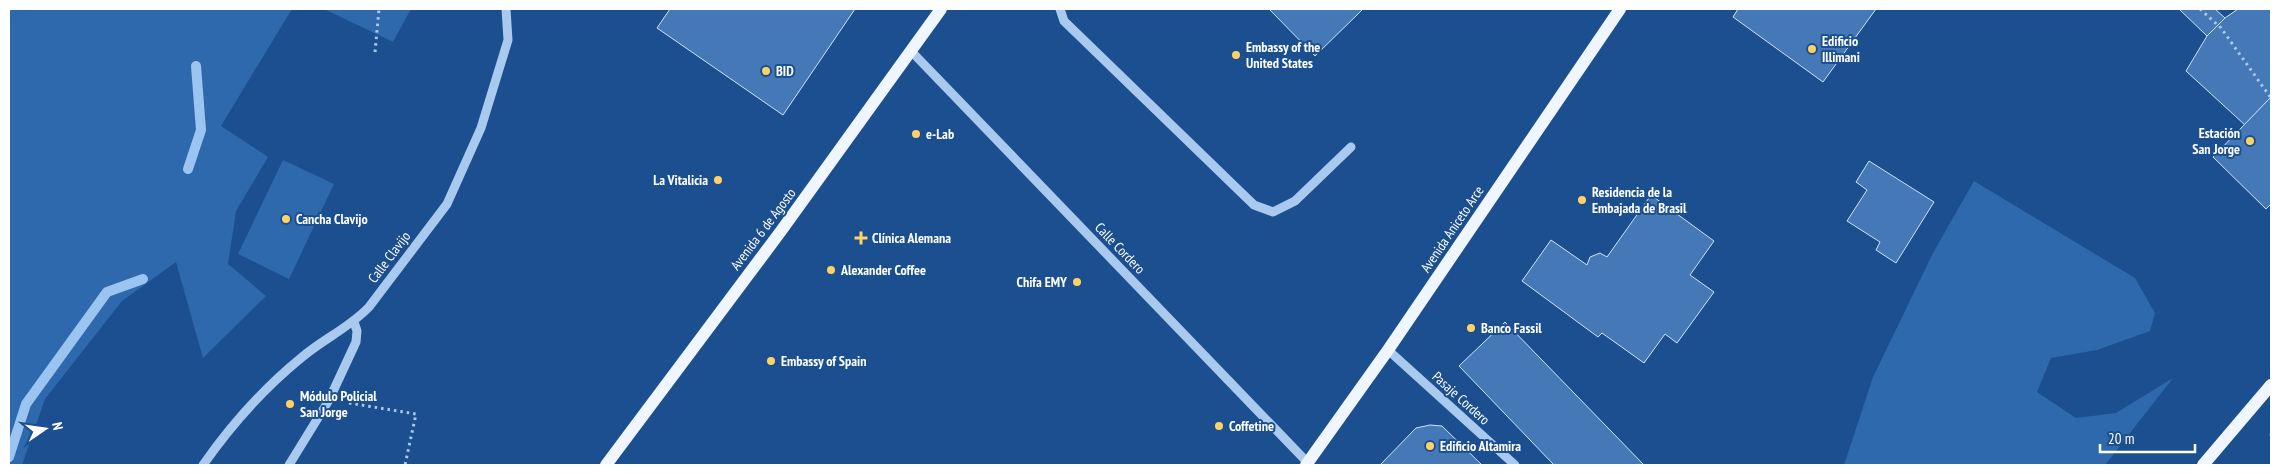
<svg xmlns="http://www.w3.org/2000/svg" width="2280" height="474" viewBox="0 0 2280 474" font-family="'PT Sans Narrow',sans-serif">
  <rect width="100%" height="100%" fill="#1b4f8f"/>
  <!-- green -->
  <g fill="#2e69ad">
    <path d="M 9,9 L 292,9 L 221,126 L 268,157 L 236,211 L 228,264 L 266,296 L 203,358 L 176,262 L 122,301 L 45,399 L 22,465 L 9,465 Z"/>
    <path d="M 324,9 L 411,9 L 393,42 Z"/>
    <path d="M 283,160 L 334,184 L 289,279 L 238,254 Z"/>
    <path d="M 1974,181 L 2135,278 L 2155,313 L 2150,331 L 2097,350 L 2051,358 L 2037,392 L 2076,418 L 2116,413 L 2173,378 L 2105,465 L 1844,465 L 1873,377 L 1933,253 Z"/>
  </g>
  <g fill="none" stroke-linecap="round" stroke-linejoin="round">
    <!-- stream -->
    <g stroke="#9cc4f0" stroke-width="10">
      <path d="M 188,169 L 201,130 L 196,66"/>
      <path d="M 9,457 L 26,404 L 107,292 L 143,279"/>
    </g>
  </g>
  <!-- building -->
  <g fill="#4478b7" stroke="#cfe3fa">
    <path d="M 670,9 L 855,9 L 783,115 L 657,28 Z"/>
    <path d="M 1269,9 L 1363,9 L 1315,56 Z"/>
    <path d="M 1738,9 L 1876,9 L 1823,82 L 1733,17 Z"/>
    <path d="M 2179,9 L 2215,9 L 2225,18 L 2207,36 Z"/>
    <path d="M 2238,9 L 2271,9 L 2271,97 L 2245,125 L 2186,71 L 2207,36 L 2225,18 Z"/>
    <path d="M 2271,97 L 2271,204 L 2266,209 L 2213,157 Z"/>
    <path d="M 1869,161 L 1934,202 L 1896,263 L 1876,250 L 1880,242 L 1847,221 L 1867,190 L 1856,182 Z"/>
    <path d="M 1651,195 L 1714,241 L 1690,275 L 1714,292 L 1677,343 L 1665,334 L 1644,363 L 1602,333 L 1598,337 L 1522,281 L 1551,240 L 1587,265 L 1590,257 L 1600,253 L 1607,257 Z"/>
    <path d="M 1505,322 L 1644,465 L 1554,465 L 1459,366 Z"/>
    <path d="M 1430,425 L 1442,426 L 1482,465 L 1380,465 L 1416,428 Z"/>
  </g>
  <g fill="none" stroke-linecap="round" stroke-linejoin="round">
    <!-- path -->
    <g stroke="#a9c9ee" stroke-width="3" stroke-dasharray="2.5 4" stroke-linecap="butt">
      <path d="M 2200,9 L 2221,28 L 2271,98"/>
      <path d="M 375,52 L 379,9"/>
      <path d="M 349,403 L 416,414 L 405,465"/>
      <path d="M 2271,434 L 2271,435"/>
    </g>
    <!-- minor -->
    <g stroke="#a9c9ee" stroke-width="9">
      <path d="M 1060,9 L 1064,21 L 1254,205 L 1273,212 L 1295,201 L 1351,147"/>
      <path d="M 911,51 L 1308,463"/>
      <path d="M 1388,350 L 1515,465"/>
      <path d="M 203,465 C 231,425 263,389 301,358 C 323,339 349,328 369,307 L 447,204 L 481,128 L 508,40 L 506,9"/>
      <path d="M 289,465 L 329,400 L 356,342 L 357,331 L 354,322"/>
    </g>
    <!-- major -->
    <g stroke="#f0f6ff" stroke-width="12">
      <path d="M 606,465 L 781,231 L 941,9"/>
      <path d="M 1306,465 L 1388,350 L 1620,9"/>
      <path d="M 2203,465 L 2271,385"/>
    </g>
  </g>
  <!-- markers -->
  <g fill="#ffd166" stroke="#1b4f8f" stroke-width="2">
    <circle cx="1812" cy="49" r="5"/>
    <circle cx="1236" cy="55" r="5"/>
    <circle cx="766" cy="71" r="5"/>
    <circle cx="916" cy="134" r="5"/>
    <circle cx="2250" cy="141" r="5"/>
    <circle cx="718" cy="180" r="5"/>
    <circle cx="1582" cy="200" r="5"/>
    <circle cx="286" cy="219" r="5"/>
    <path d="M858.5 230.5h5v5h5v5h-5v5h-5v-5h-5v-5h5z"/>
    <circle cx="831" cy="270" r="5"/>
    <circle cx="1077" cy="282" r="5"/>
    <circle cx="1471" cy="328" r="5"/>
    <circle cx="771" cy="361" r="5"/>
    <circle cx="290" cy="404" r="5"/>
    <circle cx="1219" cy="426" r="5"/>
    <circle cx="1430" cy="446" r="5"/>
  </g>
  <g text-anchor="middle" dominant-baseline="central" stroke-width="4" stroke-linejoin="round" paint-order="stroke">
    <!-- poi labels -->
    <g font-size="14" font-weight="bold" fill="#fff" stroke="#1b4f8f" text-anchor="start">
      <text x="1822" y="41">Edificio<tspan x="1822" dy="16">Illimani</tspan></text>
      <text x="1246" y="47">Embassy of the<tspan x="1246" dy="16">United States</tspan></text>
      <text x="776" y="71">BID</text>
      <text x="2240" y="133" text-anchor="end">Estación<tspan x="2240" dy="16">San Jorge</tspan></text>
      <text x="926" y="134">e-Lab</text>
      <text x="708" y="180" text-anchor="end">La Vitalicia</text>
      <text x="1592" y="192">Residencia de la<tspan x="1592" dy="16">Embajada de Brasil</tspan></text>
      <text x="296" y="219">Cancha Clavijo</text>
      <text x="872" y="238">Clínica Alemana</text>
      <text x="841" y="270">Alexander Coffee</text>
      <text x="1067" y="282" text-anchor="end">Chifa EMY</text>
      <text x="1481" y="328">Banco Fassil</text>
      <text x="781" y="361">Embassy of Spain</text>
      <text x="300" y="396">Módulo Policial<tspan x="300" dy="16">San Jorge</tspan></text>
      <text x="1229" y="426">Coffetine</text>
      <text x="1440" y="446">Edificio Altamira</text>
    </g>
    <!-- street labels -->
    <g font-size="14" fill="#fff" stroke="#1b4f8f">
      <text transform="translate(763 229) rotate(-53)">Avenida 6 de Agosto</text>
      <text transform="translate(1452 229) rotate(-56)">Avenida Aniceto Arce</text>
      <text transform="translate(1120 248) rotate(46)">Calle Cordero</text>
      <text transform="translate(389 257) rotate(-53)">Calle Clavijo</text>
      <text transform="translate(1461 398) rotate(42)">Pasaje Cordero</text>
    </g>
  </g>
  <!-- border -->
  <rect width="2280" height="474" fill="none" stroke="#ffffff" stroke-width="20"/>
  <!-- north arrow -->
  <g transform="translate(45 429) rotate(77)" stroke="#1b4f8f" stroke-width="4" paint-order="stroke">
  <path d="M0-4L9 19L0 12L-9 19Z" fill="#ffffff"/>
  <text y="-8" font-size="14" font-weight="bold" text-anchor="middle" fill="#ffffff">N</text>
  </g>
  <!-- scale -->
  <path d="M2100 444v8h95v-8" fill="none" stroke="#ffffff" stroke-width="2.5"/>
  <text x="2108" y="444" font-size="15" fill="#ffffff" stroke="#1b4f8f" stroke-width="4" paint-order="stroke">20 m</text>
</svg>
